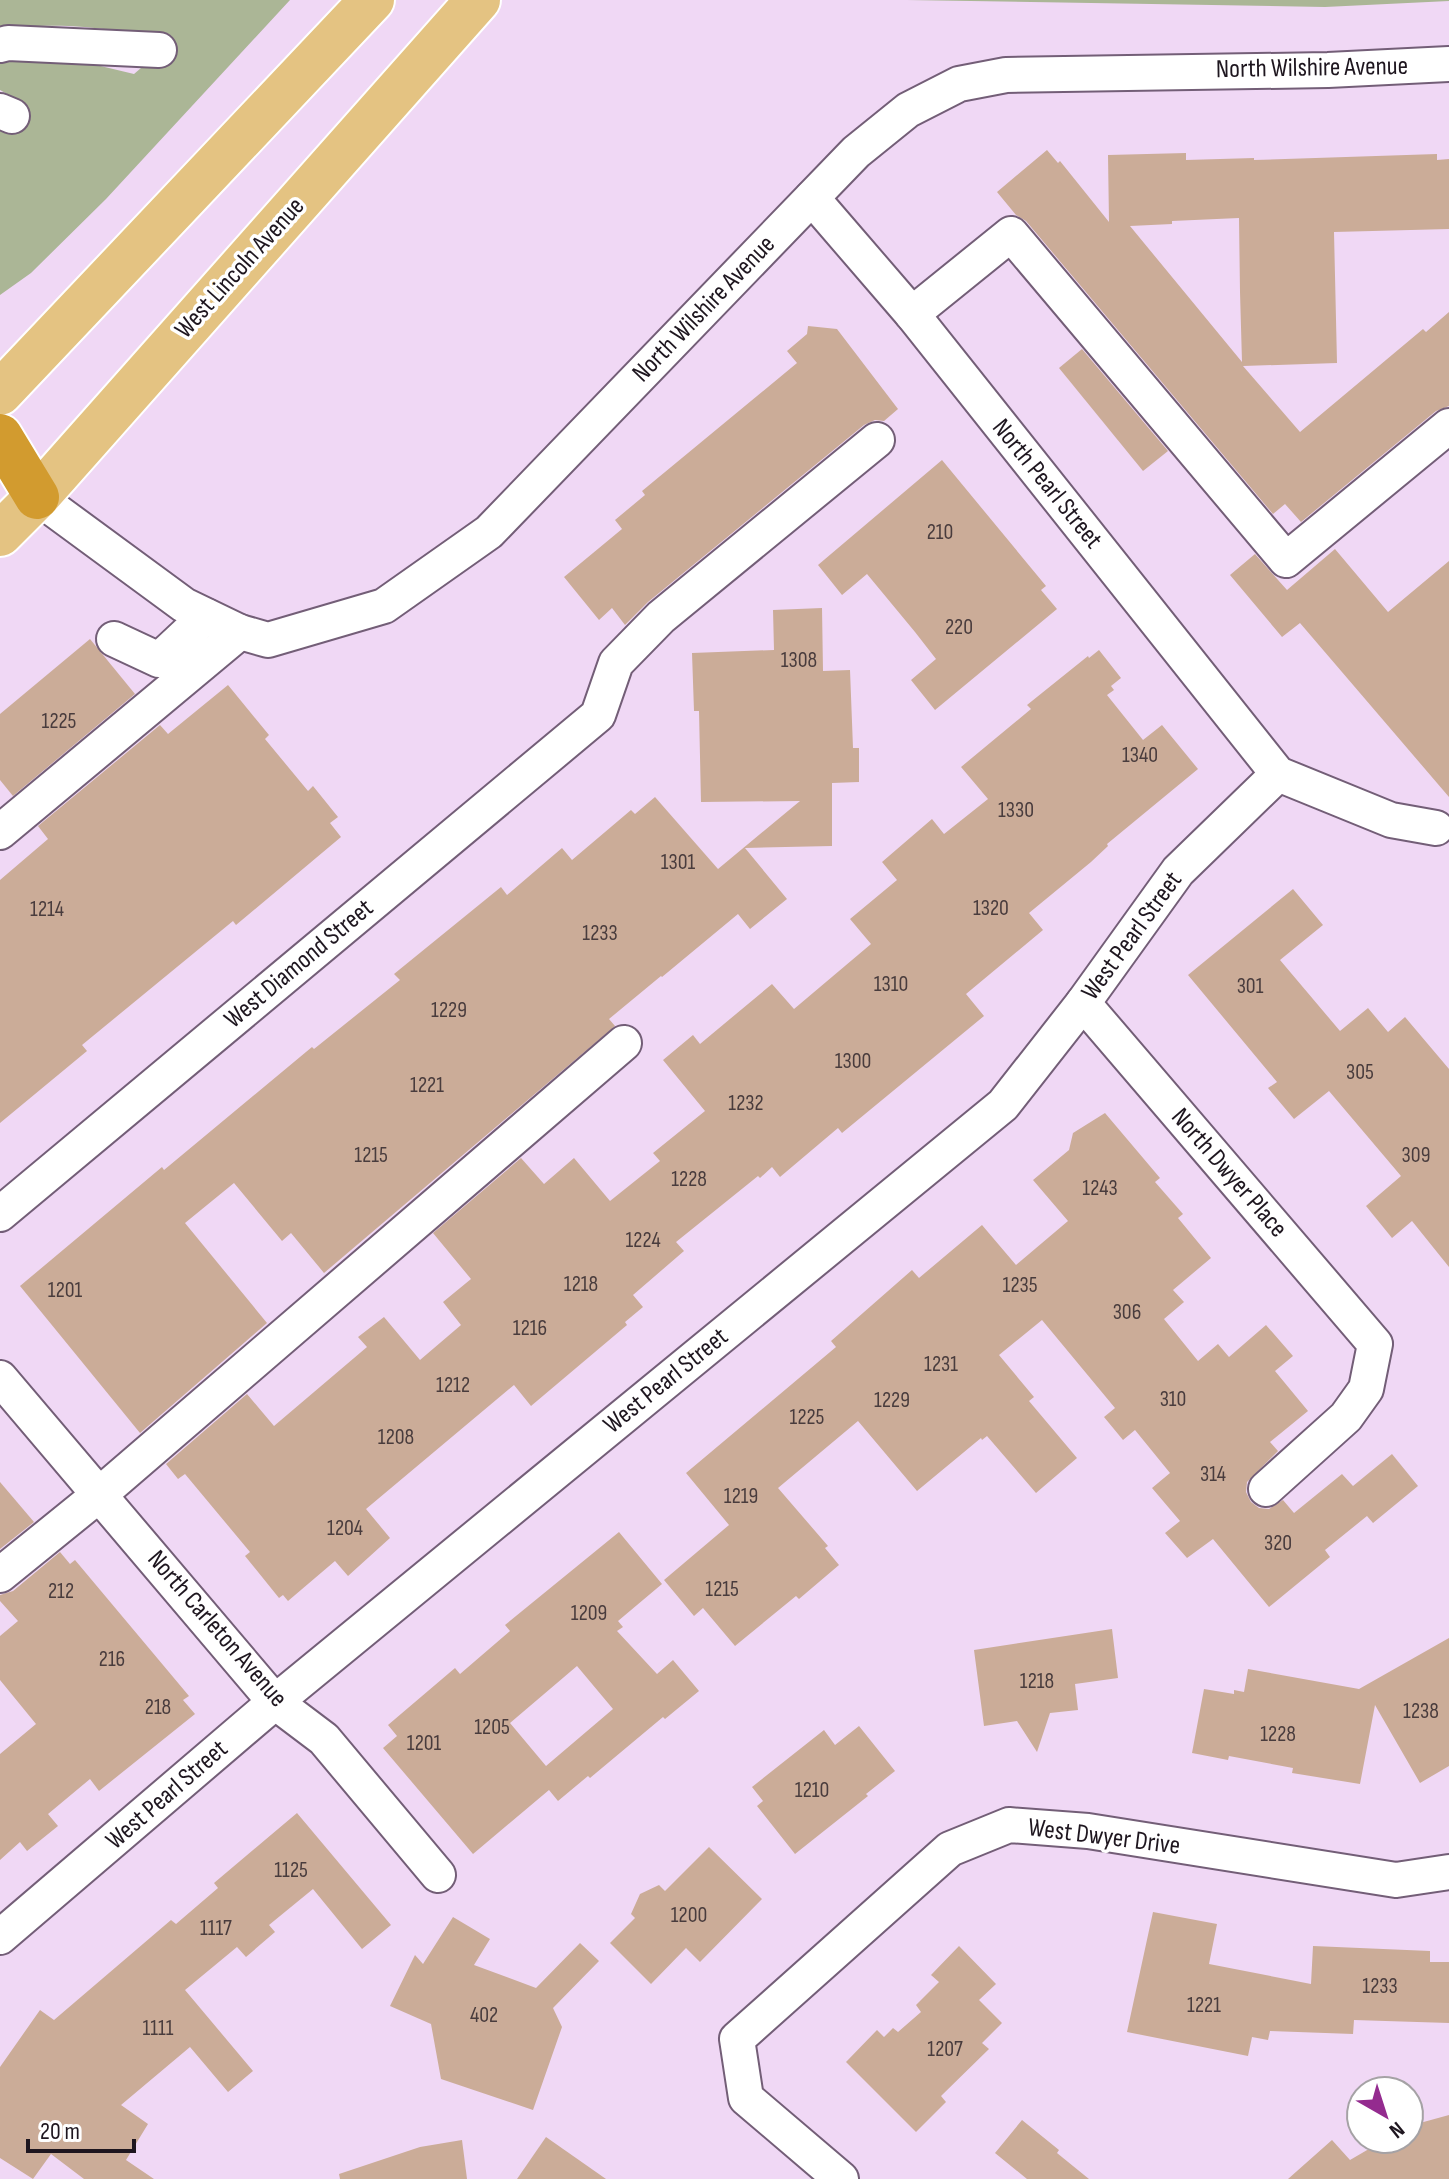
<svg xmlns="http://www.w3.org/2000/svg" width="1449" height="2179" viewBox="0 0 1449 2179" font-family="'Sofia Sans Condensed',sans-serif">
  <rect width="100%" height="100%" fill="#f0d8f5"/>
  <!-- green -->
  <g fill="#abb696">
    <path d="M 0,0 L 290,0 L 106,199 L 31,273 L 0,295 L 0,131 L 23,124 L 25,104 L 0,90 L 0,63 L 63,57 L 134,74 L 169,44 C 123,27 47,20 0,31 Z"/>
    <path d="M 907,0 L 1449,0 L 1449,1 L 1325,7 Z"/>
  </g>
  <!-- building -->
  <g fill="#cbac98" fill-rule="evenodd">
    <path d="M 1047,150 L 1058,163 L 1060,161 L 1109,222 L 1108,155 L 1186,153 L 1186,160 L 1254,158 L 1254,160 L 1437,154 L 1437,160 L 1449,159 L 1449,229 L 1334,232 L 1337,363 L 1243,366 L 1300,432 L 1423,329 L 1426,332 L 1449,312 L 1449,406 L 1436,411 L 1301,522 L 1285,504 L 1273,514 L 1026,221 L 1016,215 L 997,192 ZM 1239,218 L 1240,292 L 1242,362 L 1130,226 L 1172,224 L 1172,221 Z"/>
    <path d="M 808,326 L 837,329 L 898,409 L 884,421 L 875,420 L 864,425 L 648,602 L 625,625 L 612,608 L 599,620 L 564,577 L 622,529 L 615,520 L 645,495 L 642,491 L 797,363 L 787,351 L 807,334 Z"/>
    <path d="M 1082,349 L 1168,451 L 1143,471 L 1059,368 Z"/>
    <path d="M 942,460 L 1046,586 L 1041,590 L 1057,609 L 935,710 L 911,680 L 936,659 L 915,632 L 867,574 L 842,595 L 818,565 Z"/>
    <path d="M 1335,549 L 1388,612 L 1449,561 L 1449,797 L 1300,623 L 1282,637 L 1230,575 L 1255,554 L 1287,590 Z"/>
    <path d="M 822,608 L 823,671 L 850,670 L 853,748 L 859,748 L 859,782 L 832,783 L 832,846 L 745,848 L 787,899 L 750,929 L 738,914 L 662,977 L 661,976 L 609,1019 L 615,1026 L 324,1273 L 291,1233 L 282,1241 L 234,1183 L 185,1223 L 267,1323 L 140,1433 L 20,1286 L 162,1167 L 164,1170 L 312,1047 L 314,1049 L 400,980 L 394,974 L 501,887 L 507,895 L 562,848 L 572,860 L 631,810 L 635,814 L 655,797 L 718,869 L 800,801 L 701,802 L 699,711 L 694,711 L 692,653 L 774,650 L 773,610 Z"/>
    <path d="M 90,639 L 135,694 L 13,796 L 0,780 L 0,714 Z"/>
    <path d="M 1099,650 L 1121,678 L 1111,686 L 1114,690 L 1107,695 L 1143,740 L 1162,725 L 1198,769 L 1107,844 L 1108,846 L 1091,862 L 1029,913 L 1043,930 L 966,994 L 984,1016 L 842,1133 L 838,1128 L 780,1177 L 772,1167 L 760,1178 L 758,1176 L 676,1242 L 684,1251 L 633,1295 L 643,1307 L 625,1322 L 627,1325 L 531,1406 L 514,1385 L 366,1509 L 390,1538 L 348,1576 L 335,1561 L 288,1601 L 283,1595 L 279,1598 L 245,1556 L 250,1552 L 185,1474 L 178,1479 L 166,1464 L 247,1394 L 274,1426 L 367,1347 L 358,1337 L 384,1317 L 420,1360 L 461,1325 L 443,1302 L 471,1279 L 433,1233 L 521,1158 L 544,1184 L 574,1158 L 610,1201 L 660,1161 L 653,1153 L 705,1111 L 663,1060 L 693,1035 L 700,1044 L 772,984 L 794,1009 L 871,944 L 850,919 L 897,880 L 882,862 L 932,819 L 944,834 L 988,799 L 961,767 L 1031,709 L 1027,705 L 1088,656 L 1089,658 Z"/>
    <path d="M 228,685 L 269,735 L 265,739 L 308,791 L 313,786 L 338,817 L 330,823 L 341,837 L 236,925 L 233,921 L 82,1045 L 87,1051 L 0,1123 L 0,880 L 48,839 L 38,826 L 160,725 L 168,734 Z"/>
    <path d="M 1293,889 L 1323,925 L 1280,960 L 1340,1031 L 1368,1008 L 1388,1032 L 1405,1017 L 1449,1069 L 1449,1267 L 1412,1221 L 1392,1238 L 1366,1206 L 1401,1176 L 1329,1091 L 1294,1119 L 1268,1088 L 1277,1082 L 1188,975 Z"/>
    <path d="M 1105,1113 L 1160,1178 L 1155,1182 L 1183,1214 L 1178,1218 L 1211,1258 L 1173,1290 L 1184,1302 L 1164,1319 L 1198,1361 L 1218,1344 L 1229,1357 L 1266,1325 L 1293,1356 L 1275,1371 L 1308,1411 L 1270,1442 L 1278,1451 L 1247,1482 L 1246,1492 L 1251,1502 L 1259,1508 L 1269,1509 L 1283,1500 L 1294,1513 L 1342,1474 L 1353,1486 L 1392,1454 L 1418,1486 L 1373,1523 L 1367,1516 L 1325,1550 L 1330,1557 L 1269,1607 L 1213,1539 L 1187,1558 L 1165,1533 L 1180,1521 L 1152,1488 L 1170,1473 L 1135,1430 L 1123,1440 L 1104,1417 L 1115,1408 L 1042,1320 L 999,1355 L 1034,1397 L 1029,1401 L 1077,1458 L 1036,1493 L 987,1436 L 982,1440 L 981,1438 L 917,1491 L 858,1421 L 778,1488 L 828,1546 L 825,1548 L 839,1565 L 799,1599 L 796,1596 L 735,1646 L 703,1608 L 694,1616 L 664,1580 L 729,1525 L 686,1473 L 836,1347 L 831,1341 L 912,1270 L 919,1278 L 982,1225 L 1016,1265 L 1068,1221 L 1033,1180 L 1069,1150 L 1073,1133 Z"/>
    <path d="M 0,1482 L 34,1522 L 0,1549 Z"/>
    <path d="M 619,1532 L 662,1584 L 618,1621 L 623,1627 L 617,1631 L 657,1674 L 673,1660 L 699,1691 L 665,1719 L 663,1717 L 590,1778 L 588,1776 L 558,1801 L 549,1790 L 473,1854 L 383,1748 L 397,1736 L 388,1725 L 455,1668 L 460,1674 L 510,1631 L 505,1625 ZM 577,1666 L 613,1709 L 546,1766 L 510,1723 Z"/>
    <path d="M 60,1552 L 70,1564 L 75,1560 L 189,1696 L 183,1700 L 195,1714 L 99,1791 L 90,1779 L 48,1814 L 58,1826 L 27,1851 L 20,1842 L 0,1860 L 0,1754 L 36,1724 L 0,1680 L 0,1636 L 18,1621 L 0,1601 L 0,1595 L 13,1591 Z"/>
    <path d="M 1112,1629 L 1118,1678 L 1075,1684 L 1078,1710 L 1050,1713 L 1037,1752 L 1017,1721 L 984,1726 L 974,1650 Z"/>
    <path d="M 1449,1638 L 1449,1766 L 1420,1783 L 1375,1705 L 1360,1784 L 1292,1773 L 1293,1768 L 1229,1756 L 1228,1760 L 1192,1753 L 1204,1689 L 1234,1694 L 1234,1690 L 1244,1692 L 1248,1669 L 1359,1689 Z"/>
    <path d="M 859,1726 L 895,1771 L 866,1794 L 868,1796 L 795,1854 L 757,1806 L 763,1801 L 752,1787 L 824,1730 L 835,1745 Z"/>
    <path d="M 297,1813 L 391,1925 L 362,1949 L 313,1889 L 269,1925 L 275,1932 L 246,1957 L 237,1947 L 185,1990 L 253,2071 L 228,2092 L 190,2047 L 121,2105 L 148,2124 L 126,2160 L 154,2179 L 84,2179 L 51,2154 L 33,2179 L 0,2158 L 0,2067 L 40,2010 L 54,2020 L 171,1920 L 176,1924 L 218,1888 L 214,1883 Z"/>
    <path d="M 709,1847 L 762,1899 L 700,1962 L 686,1948 L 651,1984 L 610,1943 L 635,1918 L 631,1914 L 640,1894 L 659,1885 L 665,1891 Z"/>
    <path d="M 1153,1912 L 1217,1924 L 1209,1964 L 1311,1984 L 1313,1946 L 1430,1951 L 1430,1962 L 1449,1962 L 1449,2023 L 1354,2020 L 1353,2034 L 1270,2031 L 1268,2040 L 1252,2037 L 1248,2056 L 1127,2032 Z"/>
    <path d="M 453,1917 L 490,1939 L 474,1965 L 536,1988 L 580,1943 L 599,1961 L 553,2008 L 562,2027 L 533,2110 L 441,2079 L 431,2024 L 390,2006 L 415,1955 L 423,1964 Z"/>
    <path d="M 959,1946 L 996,1984 L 979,2000 L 1002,2023 L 982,2043 L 989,2049 L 941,2096 L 946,2102 L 916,2132 L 846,2062 L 877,2030 L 884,2037 L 893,2028 L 898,2032 L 921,2012 L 916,2005 L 939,1982 L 931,1975 Z"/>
    <path d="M 1449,2115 L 1449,2179 L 1288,2179 L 1332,2140 L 1350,2160 L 1386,2139 L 1409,2139 L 1409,2126 Z"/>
    <path d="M 1022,2120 L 1059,2150 L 1057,2153 L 1089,2179 L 1027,2179 L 995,2153 Z"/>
    <path d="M 546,2137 L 606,2179 L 517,2179 Z"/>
    <path d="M 462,2140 L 467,2179 L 340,2179 L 339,2174 L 420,2147 Z"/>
  </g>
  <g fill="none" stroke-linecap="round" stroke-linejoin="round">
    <!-- minor casing -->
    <g stroke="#735e77" stroke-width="38">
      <g id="minor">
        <path d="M 0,45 L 8,43 L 159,50"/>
        <path d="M 0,111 L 12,116"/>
        <path d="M 812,198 L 912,314 L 1278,774 L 1391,820 L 1436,828"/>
        <path d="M 912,314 L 1011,234 L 1286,560 L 1449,426"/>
        <path d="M 37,497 L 184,605 L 240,632 L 268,640 L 384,606 L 489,532 L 856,152 L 908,110 L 959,84 L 1006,75 L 1328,70 L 1449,64"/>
        <path d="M 114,639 L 159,660 L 206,616"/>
        <path d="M 0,832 L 240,632"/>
        <path d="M 1083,1003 L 1375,1344 L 1366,1389 L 1346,1417 L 1266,1489"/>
        <path d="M 0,1214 L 598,715 L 616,663 L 661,617 L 877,440"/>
        <path d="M 0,1378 L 275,1702 L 324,1739 L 438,1875"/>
        <path d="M 0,1575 L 100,1494 L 624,1043"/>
        <path d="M 0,1937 L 275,1702 L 1003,1105 L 1083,1003 L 1178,871 L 1278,774"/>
        <path d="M 841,2179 L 746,2098 L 737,2039 L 950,1849 L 1009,1825 L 1088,1831 L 1396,1880 L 1449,1872"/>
      </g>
    </g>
    <!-- major casing -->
    <g stroke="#fff" stroke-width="48">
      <g id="major">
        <path d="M 0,393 L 372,0"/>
        <path d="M 0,534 L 37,497 L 478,0"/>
      </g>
    </g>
    <!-- highway casing -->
    <g stroke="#fff" stroke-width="48">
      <path id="highway" d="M 0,436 L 37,497"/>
    </g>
    <!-- minor -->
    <use href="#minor" stroke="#fff" stroke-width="34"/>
    <!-- major -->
    <use href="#major" stroke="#e4c382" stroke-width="44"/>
    <!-- highway -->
    <use href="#highway" stroke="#d29b2f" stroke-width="44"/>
  </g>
  <g text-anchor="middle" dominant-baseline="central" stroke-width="7" stroke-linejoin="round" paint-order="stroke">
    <!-- number labels -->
    <g font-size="22" fill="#493c3d">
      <text x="940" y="532">210</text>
      <text x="959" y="627">220</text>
      <text x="799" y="660">1308</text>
      <text x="59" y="721">1225</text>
      <text x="1140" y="755">1340</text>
      <text x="1016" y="810">1330</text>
      <text x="678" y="862">1301</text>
      <text x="991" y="908">1320</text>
      <text x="47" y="909">1214</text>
      <text x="600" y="933">1233</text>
      <text x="891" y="984">1310</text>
      <text x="1250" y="986">301</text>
      <text x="449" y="1010">1229</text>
      <text x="853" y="1061">1300</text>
      <text x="1360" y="1072">305</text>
      <text x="427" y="1085">1221</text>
      <text x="746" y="1103">1232</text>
      <text x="371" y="1155">1215</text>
      <text x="1416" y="1155">309</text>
      <text x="689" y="1179">1228</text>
      <text x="1100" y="1188">1243</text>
      <text x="643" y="1240">1224</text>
      <text x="581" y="1284">1218</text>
      <text x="1020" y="1285">1235</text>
      <text x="65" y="1290">1201</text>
      <text x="1127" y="1312">306</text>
      <text x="530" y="1328">1216</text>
      <text x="941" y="1364">1231</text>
      <text x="453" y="1385">1212</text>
      <text x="1173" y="1399">310</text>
      <text x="892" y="1400">1229</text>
      <text x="807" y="1417">1225</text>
      <text x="396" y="1437">1208</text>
      <text x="1213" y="1474">314</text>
      <text x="741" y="1496">1219</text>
      <text x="345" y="1528">1204</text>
      <text x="1278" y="1543">320</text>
      <text x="722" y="1589">1215</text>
      <text x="61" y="1591">212</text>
      <text x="589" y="1613">1209</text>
      <text x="112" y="1659">216</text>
      <text x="1037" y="1681">1218</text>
      <text x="158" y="1707">218</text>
      <text x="1421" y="1711">1238</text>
      <text x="492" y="1727">1205</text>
      <text x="1278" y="1734">1228</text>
      <text x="424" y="1743">1201</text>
      <text x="812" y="1790">1210</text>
      <text x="291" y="1870">1125</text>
      <text x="689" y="1915">1200</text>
      <text x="216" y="1928">1117</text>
      <text x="1380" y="1986">1233</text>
      <text x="1204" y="2005">1221</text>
      <text x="484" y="2015">402</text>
      <text x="158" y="2028">1111</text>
      <text x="945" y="2049">1207</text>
    </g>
    <!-- street labels -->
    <g font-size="26" fill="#1e161f" stroke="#fff">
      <text transform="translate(1312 68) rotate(-1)">North Wilshire Avenue</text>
      <text transform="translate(240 268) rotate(-48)">West Lincoln Avenue</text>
      <text transform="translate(704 309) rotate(-46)">North Wilshire Avenue</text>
      <text transform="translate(1047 484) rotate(51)">North Pearl Street</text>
      <text transform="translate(1132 936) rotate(-54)">West Pearl Street</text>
      <text transform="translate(299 964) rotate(-40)">West Diamond Street</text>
      <text transform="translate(1229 1173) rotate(49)">North Dwyer Place</text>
      <text transform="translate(666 1381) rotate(-39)">West Pearl Street</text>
      <text transform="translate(217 1629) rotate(49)">North Carleton Avenue</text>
      <text transform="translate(167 1795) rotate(-41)">West Pearl Street</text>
      <text transform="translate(1104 1837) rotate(7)">West Dwyer Drive</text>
    </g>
  </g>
  <!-- north arrow -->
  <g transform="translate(1385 2115) rotate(141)"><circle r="38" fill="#ffffff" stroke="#a5a2a5" stroke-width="2"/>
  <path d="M0-6L14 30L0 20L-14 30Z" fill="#942b8f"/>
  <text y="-12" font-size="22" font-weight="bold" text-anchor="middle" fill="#1e161f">N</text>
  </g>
  <!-- scale -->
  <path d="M28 2139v12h106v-12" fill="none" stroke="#1e161f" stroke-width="4"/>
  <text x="40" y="2139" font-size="24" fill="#1e161f" stroke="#ffffff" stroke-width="6" paint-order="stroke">20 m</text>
</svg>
